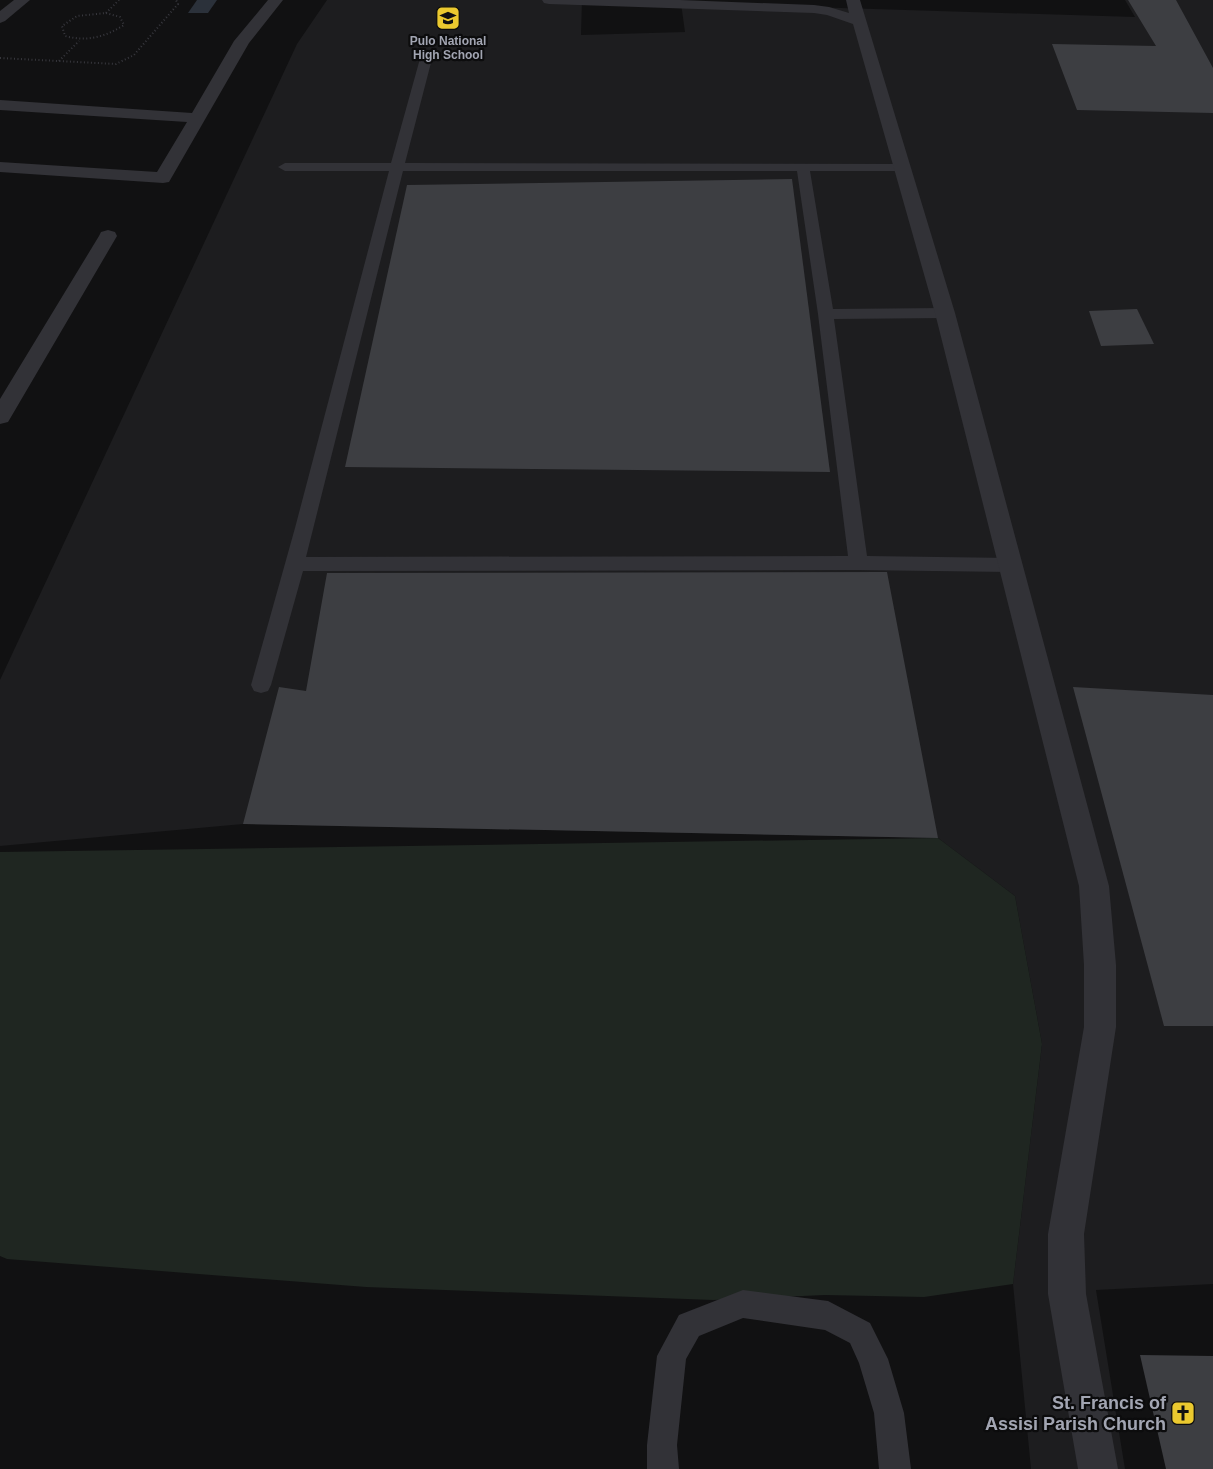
<svg xmlns="http://www.w3.org/2000/svg" width="1213" height="1469" viewBox="0 0 1213 1469" font-family="Arial,sans-serif">
  <rect width="100%" height="100%" fill="#111112"/>
  <!-- built -->
  <path fill="#1d1d1f" d="M 327,0 L 582,0 L 581,35 L 685,32 L 681,3 L 1135,17 L 1125,0 L 1213,0 L 1213,1284 L 1096,1290 L 1125,1469 L 1031,1469 L 1013,1284 L 1042,1044 L 1015,896 L 938,838 L 243,824 L 0,846 L 0,680 L 297,44 Z"/>
  <!-- green -->
  <path fill="#1f2621" d="M 938,838 L 1015,896 L 1042,1044 L 1013,1284 L 924,1297 L 825,1295 L 713,1300 L 366,1287 L 7,1259 L 0,1256 L 0,852 Z"/>
  <!-- water -->
  <path fill="#2b313a" d="M 197,0 L 217,0 L 208,13 L 188,13 Z"/>
  <!-- building -->
  <g fill="#3d3e42">
    <path d="M 1128,0 L 1176,0 L 1213,68 L 1213,113 L 1077,110 L 1052,44 L 1156,46 Z"/>
    <path d="M 792,179 L 830,472 L 345,467 L 407,185 Z"/>
    <path d="M 1137,309 L 1154,344 L 1101,346 L 1089,311 Z"/>
    <path d="M 887,572 L 938,838 L 243,824 L 279,687 L 306,691 L 327,573 Z"/>
    <path d="M 1073,687 L 1213,695 L 1213,1026 L 1164,1026 Z"/>
    <path d="M 1140,1355 L 1213,1356 L 1213,1469 L 1166,1469 Z"/>
  </g>
  <g fill="none" stroke-linecap="round" stroke-linejoin="round">
    <!-- path -->
    <g stroke="#38383e" stroke-width="2" stroke-dasharray="1 2.5" stroke-linecap="butt">
      <path d="M 106,13 L 120,17 L 124,25 C 105,37 87,42 65,36 L 62,26 L 77,16 Z"/>
      <path d="M 106,13 L 119,0"/>
      <path d="M 0,58 L 116,64 L 134,55 L 178,4 L 176,0"/>
      <path d="M 59,61 L 79,41"/>
    </g>
    <!-- service -->
    <g fill="#323237" fill-rule="evenodd">
      <path d="M 427,51 L 433,55 L 405,163 L 908,164 L 910,167 L 908,170 L 903,171 L 810,171 L 833,309 L 945,308 L 951,310 L 953,313 L 951,316 L 945,318 L 834,319 L 867,556 L 1010,558 L 1017,560 L 1019,565 L 1017,570 L 1010,572 L 858,570 L 303,571 L 271,685 L 268,691 L 261,693 L 254,691 L 251,685 L 295,528 L 389,171 L 285,171 L 278,167 L 285,163 L 391,163 L 421,55 ZM 403,171 L 797,171 L 818,314 L 848,556 L 306,557 Z"/>
      <path d="M 743,1290 L 828,1301 L 870,1323 L 888,1359 L 904,1413 L 911,1469 L 879,1469 L 874,1413 L 859,1363 L 850,1343 L 825,1330 L 743,1318 L 699,1336 L 686,1359 L 677,1445 L 679,1469 L 647,1469 L 647,1445 L 657,1356 L 679,1315 Z"/>
    </g>
    <!-- minor -->
    <g fill="#323237" fill-rule="evenodd">
      <path d="M 14,0 L 30,0 L 5,21 L 0,23 L 0,11 Z"/>
      <path d="M 268,0 L 283,0 L 249,43 L 169,182 L 163,183 L 0,172 L 0,162 L 157,172 L 187,122 L 0,110 L 0,100 L 192,113 L 234,41 Z"/>
      <path d="M 542,0 L 680,0 L 814,5 L 829,7 L 849,13 L 846,0 L 860,0 L 955,313 L 1109,886 L 1116,965 L 1116,1027 L 1084,1234 L 1086,1294 L 1118,1469 L 1078,1469 L 1048,1294 L 1048,1234 L 1084,1027 L 1084,965 L 1079,886 L 935,313 L 853,24 L 827,15 L 814,13 L 549,4 L 544,3 Z"/>
      <path d="M 108,230 L 115,232 L 117,236 L 11,417 L 8,422 L 0,424 L 0,399 L 99,236 L 101,232 Z"/>
    </g>
  </g>
  <!-- icons -->
  <defs>
    <g id="school-square" transform="scale(1.25)"><rect x="-9" y="-9" width="18" height="18" rx="4" fill="#ebc92f" stroke="#0c0c0d"/><path d="M0-5L7-2L0 1L-7-2ZM-4 1L0 2.5L4 1V4Q0 6-4 4Z" fill="#111"/></g>
    <g id="church-square" transform="scale(1.25)"><rect x="-9" y="-9" width="18" height="18" rx="4" fill="#ebc92f" stroke="#0c0c0d"/><path d="M-1.2-6h2.4v3.5h3.3v2.4h-3.3V6h-2.4V-.1h-3.3v-2.4h3.3Z" fill="#111"/></g>
  </defs>
  <g fill-rule="evenodd">
    <use href="#school-square" x="448" y="18"/>
    <use href="#church-square" x="1183" y="1413"/>
  </g>
  <g text-anchor="middle" dominant-baseline="central" stroke-width="4.5" stroke-linejoin="round" paint-order="stroke">
    <!-- far-poi labels -->
    <g font-size="12" font-weight="bold" fill="#a2a5b2" stroke="#0c0c0d">
      <text x="448" y="41">Pulo National<tspan x="448" dy="14">High School</tspan></text>
    </g>
    <!-- near-poi labels -->
    <g font-size="18" font-weight="bold" fill="#a2a5b2" stroke="#0c0c0d" text-anchor="end">
      <text x="1166" y="1403">St. Francis of<tspan x="1166" dy="21">Assisi Parish Church</tspan></text>
    </g>
  </g>
</svg>
